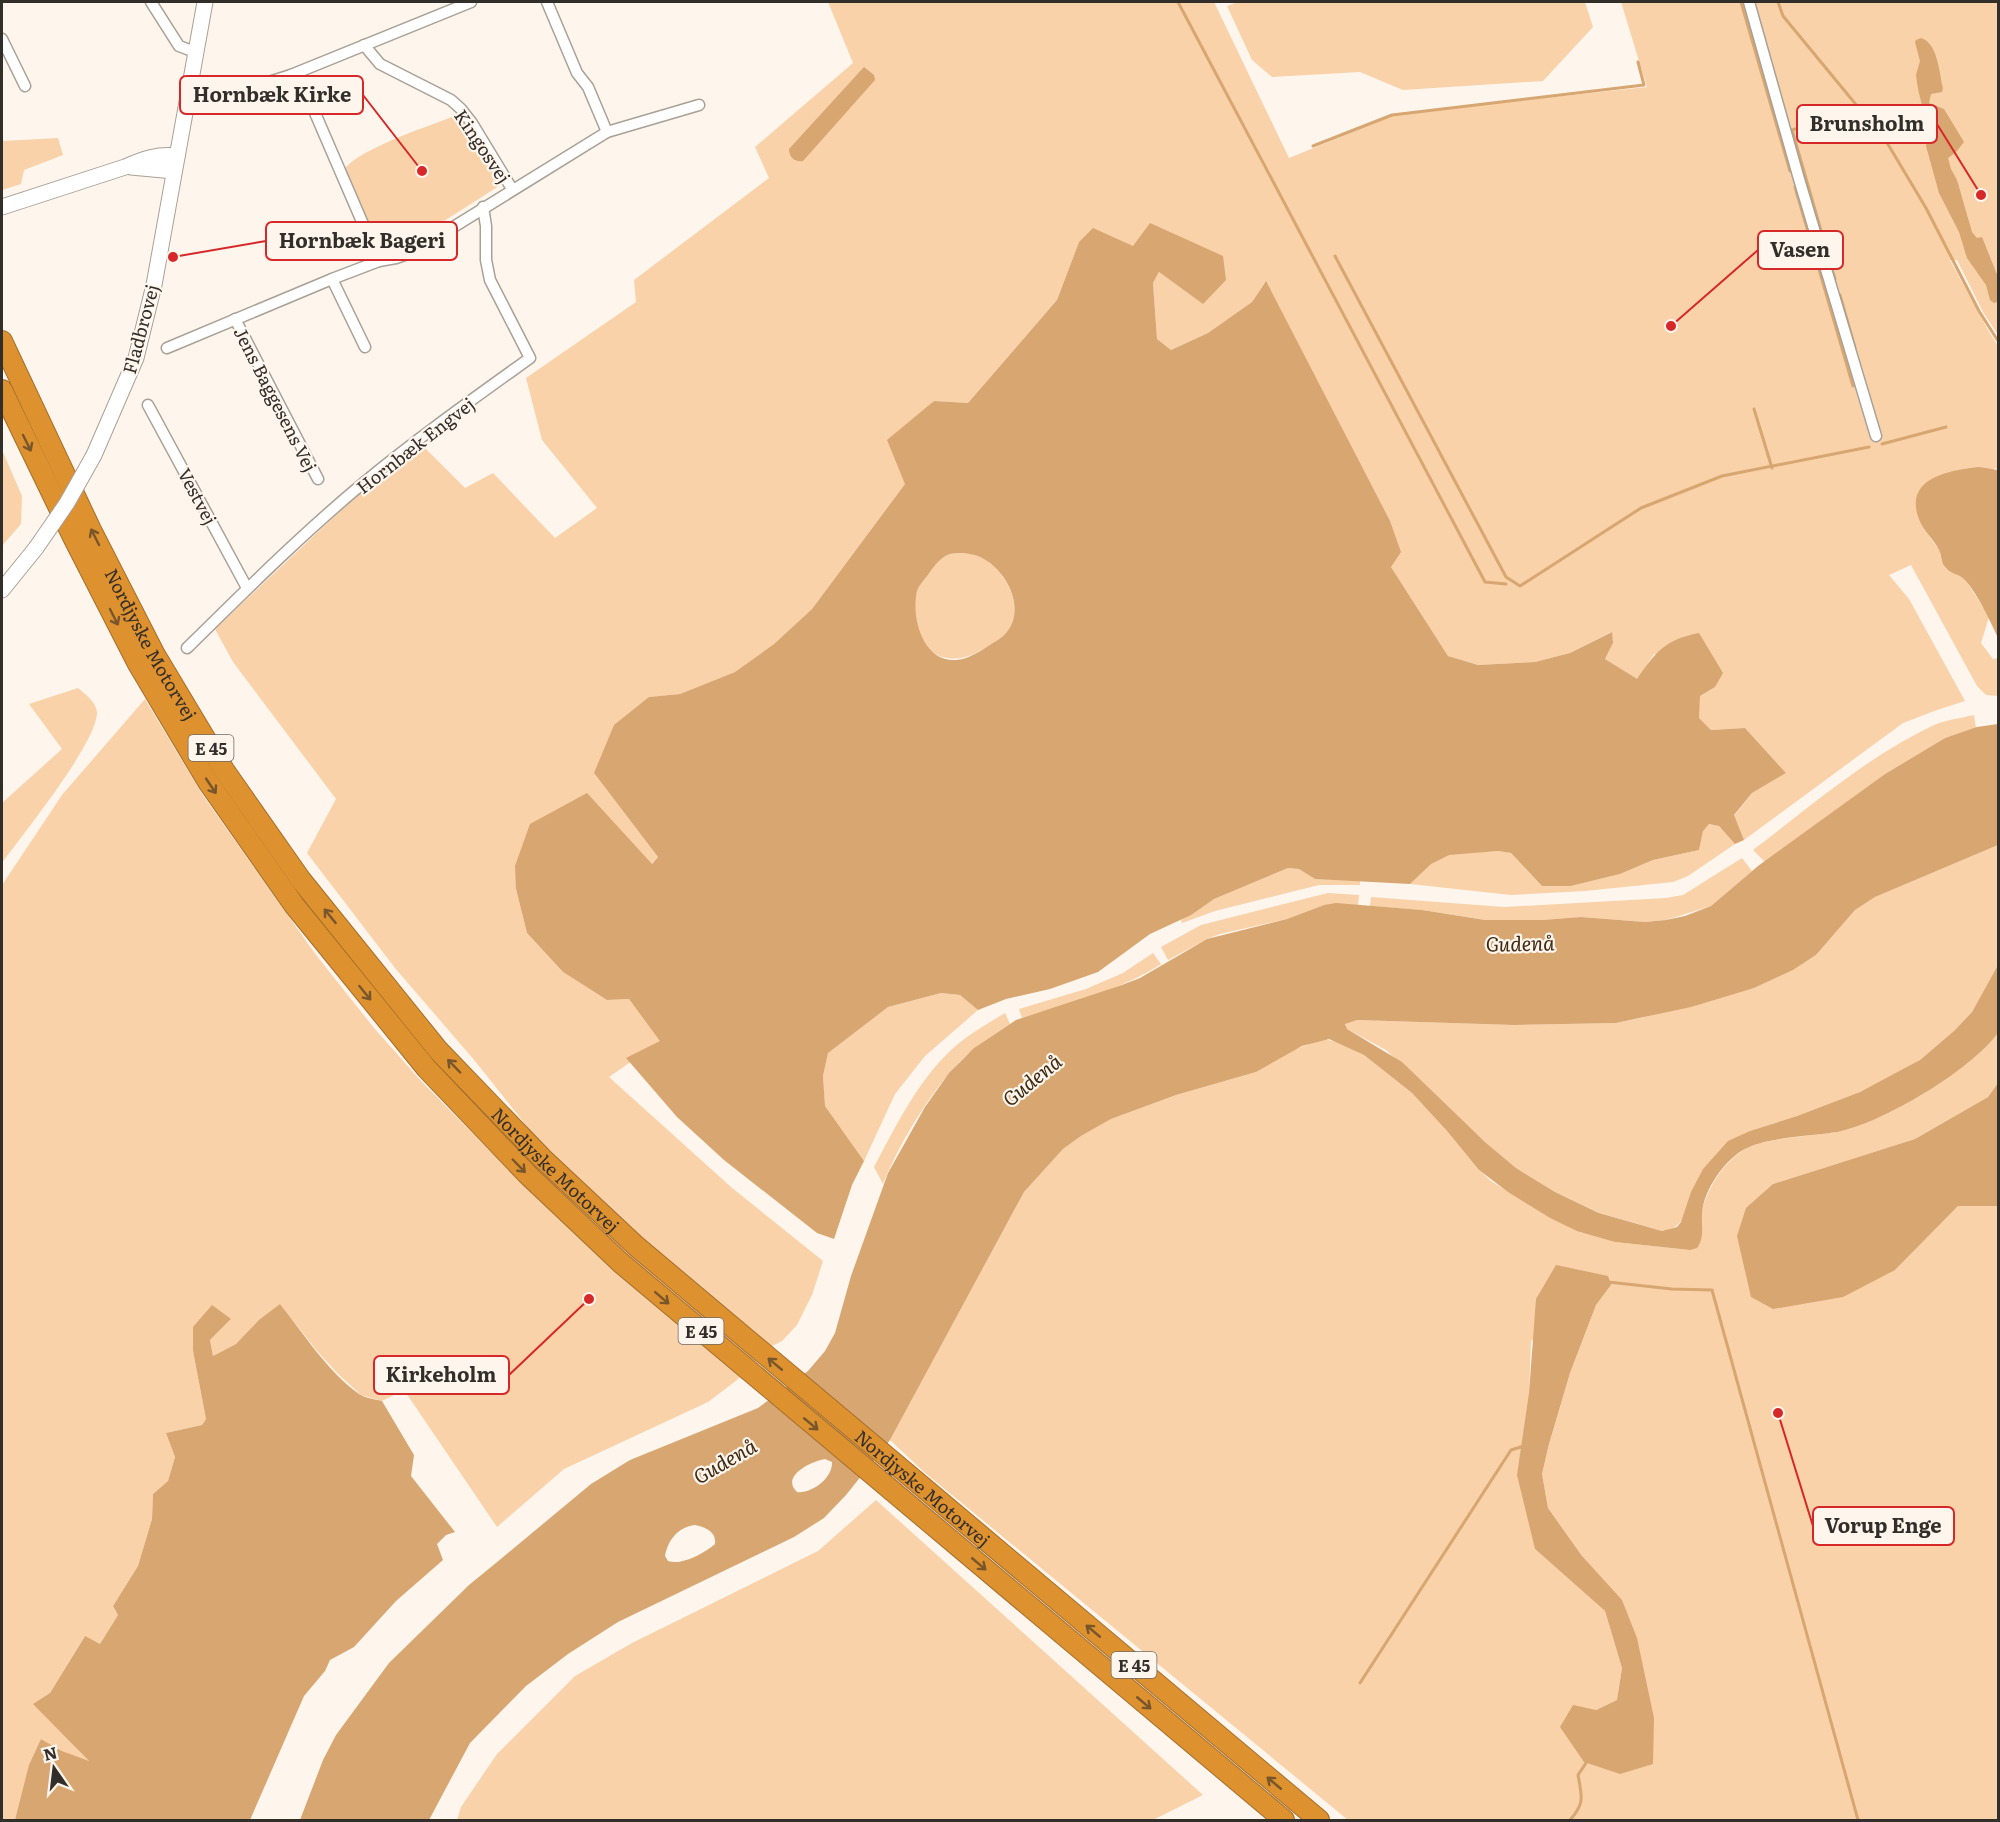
<svg xmlns="http://www.w3.org/2000/svg" width="2000" height="1822" viewBox="0 0 2000 1822" font-family="Literata,serif">
  <rect width="100%" height="100%" fill="#fef5ed"/>
  <!-- green -->
  <g fill="#f9d2a9" fill-rule="evenodd">
    <path d="M 828,2 L 1214,2 L 1289,158 L 1397,114 L 1647,87 L 1621,2 L 1998,2 L 1998,335 L 1983,312 L 1957,260 L 1950,260 L 1988,330 L 1998,346 L 1998,470 L 1995,468 L 1924,529 L 1940,551 L 1941,560 L 1946,569 L 1965,579 L 1989,617 L 1981,643 L 1993,659 L 1998,658 L 1998,696 L 1986,695 L 1977,686 L 1911,565 L 1889,575 L 1909,599 L 1965,701 L 1937,710 L 1903,723 L 1744,840 L 1734,816 L 1752,793 L 1786,773 L 1745,728 L 1711,730 L 1698,718 L 1700,696 L 1715,687 L 1654,654 L 1637,680 L 1605,659 L 1613,643 L 1611,632 L 1570,653 L 1535,662 L 1478,665 L 1448,656 L 1391,567 L 1265,282 L 1252,302 L 1208,333 L 1171,350 L 1157,339 L 1153,283 L 1159,272 L 1204,304 L 1133,246 L 1079,242 L 1057,300 L 968,403 L 933,401 L 905,484 L 812,609 L 774,644 L 735,672 L 680,694 L 649,697 L 594,773 L 658,857 L 651,864 L 516,889 L 527,933 L 563,972 L 607,1000 L 629,999 L 661,1041 L 609,1077 L 731,1187 L 823,1261 L 812,1295 L 797,1325 L 782,1341 L 770,1347 L 737,1380 L 708,1402 L 564,1469 L 497,1527 L 404,1390 L 382,1401 L 361,1395 L 338,1374 L 317,1351 L 280,1304 L 236,1344 L 213,1356 L 210,1340 L 231,1319 L 193,1328 L 193,1351 L 206,1419 L 202,1425 L 166,1433 L 175,1457 L 168,1481 L 153,1494 L 152,1519 L 138,1566 L 113,1606 L 118,1615 L 100,1644 L 84,1637 L 50,1693 L 34,1704 L 91,1763 L 62,1751 L 41,1739 L 15,1820 L 2,1820 L 2,885 L 62,795 L 145,699 L 202,794 L 316,955 L 374,1028 L 421,1081 L 492,1153 L 529,1129 L 475,1061 L 395,968 L 307,853 L 336,799 L 233,662 L 215,629 L 355,497 L 423,446 L 465,488 L 493,473 L 555,538 L 597,508 L 542,440 L 526,378 L 636,302 L 634,280 L 769,178 L 755,147 L 853,63 Z"/>
    <path d="M 1238,2 L 1585,2 L 1593,27 L 1543,81 L 1403,90 L 1360,72 L 1272,77 L 1252,60 L 1227,6 Z"/>
    <path d="M 460,114 L 502,184 L 397,251 L 387,252 L 379,248 L 345,168 C 365,146 430,126 460,114 Z"/>
    <path d="M 58,138 L 63,155 L 24,170 L 21,184 L 2,190 L 2,141 Z"/>
    <path d="M 2,450 L 22,496 L 21,524 L 2,546 Z"/>
    <path d="M 964,553 C 970,554 977,555 982,558 C 1006,570 1028,612 1005,635 C 998,642 986,647 978,652 C 932,675 906,633 917,591 C 919,585 926,578 930,572 C 935,565 941,557 950,554 C 955,553 960,553 964,553 Z"/>
    <path d="M 78,688 C 85,694 96,702 97,712 C 98,742 22,835 2,863 L 2,803 L 62,749 L 29,704 Z"/>
    <path d="M 1974,715 L 1976,728 L 1945,738 L 1885,774 L 1765,862 L 1753,850 C 1811,806 1868,756 1934,725 C 1946,720 1961,718 1974,715 Z"/>
    <path d="M 1709,824 L 1719,826 L 1735,844 L 1688,876 L 1673,882 L 1585,891 L 1511,895 L 1410,884 L 1431,863 L 1449,854 L 1498,851 L 1511,853 L 1542,886 L 1571,886 L 1620,874 L 1653,860 L 1699,850 L 1703,830 Z"/>
    <path d="M 1998,845 L 1998,965 L 1972,1012 L 1955,1030 L 1920,1060 L 1902,1071 L 1860,1092 L 1797,1116 L 1750,1131 L 1687,1209 C 1681,1223 1678,1228 1662,1231 L 1600,1213 L 1555,1192 L 1516,1168 L 1485,1142 L 1386,1050 L 1347,1029 L 1345,1026 L 1347,1022 L 1357,1020 L 1514,1025 L 1616,1023 L 1641,1018 L 1754,988 L 1793,970 L 1816,955 L 1855,910 L 1875,897 Z"/>
    <path d="M 1742,858 L 1752,871 L 1711,906 L 1666,920 L 1645,922 L 1581,917 L 1542,920 L 1485,920 L 1422,910 L 1370,906 L 1371,897 L 1504,907 L 1666,898 L 1683,895 Z"/>
    <path d="M 1288,868 L 1299,869 L 1315,879 L 1360,880 L 1360,885 L 1319,885 L 1215,911 L 1182,923 L 1181,920 L 1214,899 Z"/>
    <path d="M 1328,893 L 1359,895 L 1358,905 L 1324,905 L 1287,919 L 1220,934 L 1207,939 L 1168,960 L 1161,947 L 1201,925 Z"/>
    <path d="M 1153,953 L 1161,964 C 1119,991 1069,1003 1022,1018 L 1019,1009 L 1086,989 L 1123,973 Z"/>
    <path d="M 941,993 L 960,995 L 978,1010 L 925,1056 L 895,1094 L 864,1161 L 825,1106 L 823,1076 L 828,1052 L 888,1007 Z"/>
    <path d="M 1005,1013 L 1010,1024 C 998,1032 986,1039 975,1048 C 939,1076 900,1141 883,1184 L 874,1167 C 895,1128 915,1086 947,1054 C 964,1037 985,1025 1005,1013 Z"/>
    <path d="M 1998,1033 L 1998,1083 L 1988,1097 L 1915,1139 L 1773,1184 L 1895,1270 L 1958,1206 L 1998,1206 L 1998,1820 L 1348,1820 L 924,1472 L 890,1440 L 1024,1192 L 1063,1149 L 1081,1136 L 1111,1119 L 1176,1095 L 1256,1072 L 1293,1050 L 1324,1039 L 1340,1043 L 1364,1055 L 1412,1093 L 1447,1131 L 1479,1170 L 1491,1181 L 1550,1218 L 1615,1242 L 1690,1250 C 1702,1211 1707,1176 1742,1151 C 1760,1138 1813,1136 1836,1132 C 1882,1124 1971,1070 1998,1033 ZM 1611,1285 L 1596,1305 L 1570,1373 L 1549,1444 L 1542,1474 L 1548,1508 L 1582,1556 L 1654,1718 L 1560,1727 L 1617,1700 L 1622,1668 L 1605,1611 L 1535,1549 L 1529,1393 L 1531,1341 Z"/>
    <path d="M 876,1500 L 1203,1795 L 1153,1820 L 457,1820 L 461,1807 L 497,1754 L 575,1676 L 632,1643 L 818,1551 Z"/>
  </g>
  <!-- water -->
  <g fill="#d7a671" fill-rule="evenodd">
    <path d="M 1921,38 C 1938,43 1939,73 1943,88 L 1942,92 L 1931,94 L 1929,103 L 1944,109 L 1964,142 L 1956,152 L 1948,158 L 1951,169 L 1957,180 L 1972,232 L 1977,238 L 1982,237 L 1998,277 L 1998,302 L 1994,303 L 1990,300 L 1986,285 L 1967,258 L 1959,232 L 1939,193 L 1926,146 L 1927,126 L 1918,89 L 1916,75 L 1920,61 L 1915,42 L 1916,40 Z"/>
    <path d="M 864,67 L 874,75 L 875,80 L 803,161 C 794,162 789,157 789,149 Z"/>
    <path d="M 1150,223 L 1223,256 L 1226,280 L 1203,304 L 1159,272 L 1153,283 L 1157,339 L 1171,350 L 1208,333 L 1252,302 L 1266,281 L 1390,521 L 1401,552 L 1391,567 L 1448,656 L 1478,665 L 1535,662 L 1570,653 L 1612,632 L 1613,643 L 1605,659 L 1637,679 C 1656,652 1664,640 1699,633 L 1723,673 L 1715,687 L 1700,696 L 1699,718 L 1711,730 L 1745,728 L 1786,773 L 1752,793 L 1734,815 L 1744,840 L 1735,844 L 1719,826 L 1709,824 L 1703,831 L 1699,850 L 1653,860 L 1620,874 L 1571,886 L 1542,886 L 1511,853 L 1498,851 L 1449,855 L 1431,864 L 1410,884 L 1315,879 L 1299,869 L 1288,868 L 1214,899 L 1191,915 L 1150,934 L 1098,972 L 1050,989 L 1006,999 L 978,1010 L 960,995 L 941,993 L 888,1007 L 828,1053 L 823,1076 L 825,1106 L 864,1161 L 852,1185 L 834,1239 L 817,1233 L 724,1160 L 677,1117 L 626,1058 L 660,1041 L 629,999 L 607,1000 L 563,972 L 527,933 L 516,889 L 515,866 L 530,824 L 587,793 L 652,864 L 658,857 L 594,773 L 614,725 L 649,697 L 680,694 L 735,672 L 774,644 L 812,609 L 905,484 L 887,440 L 934,401 L 968,403 L 1057,300 L 1079,242 L 1093,228 L 1133,246 ZM 964,553 C 969,554 977,555 982,558 C 1011,573 1030,619 998,640 C 988,646 977,654 966,658 C 926,671 910,621 917,591 C 919,585 926,578 930,572 C 935,565 941,557 950,554 C 954,553 960,553 964,553 Z"/>
    <path d="M 1979,467 L 1998,470 L 1998,638 C 1991,622 1976,591 1964,579 C 1958,574 1949,573 1945,567 C 1940,561 1942,555 1939,550 C 1934,539 1923,531 1919,519 C 1903,478 1950,470 1979,467 Z"/>
    <path d="M 1998,724 L 1998,845 L 1875,897 L 1855,910 L 1816,955 L 1793,970 L 1754,988 L 1691,1007 L 1616,1023 L 1514,1025 L 1357,1020 L 1345,1024 L 1347,1029 L 1402,1062 L 1485,1142 L 1516,1168 L 1555,1192 L 1599,1213 L 1662,1231 L 1677,1227 L 1681,1222 L 1691,1192 L 1703,1169 L 1728,1141 L 1750,1131 L 1797,1116 L 1860,1092 L 1920,1060 L 1955,1030 L 1972,1012 L 1998,965 L 1998,1033 C 1971,1070 1883,1123 1837,1132 C 1812,1136 1765,1137 1743,1150 C 1724,1161 1704,1190 1702,1213 C 1701,1224 1705,1238 1697,1248 L 1690,1250 L 1615,1242 L 1577,1231 L 1550,1218 L 1508,1192 L 1479,1170 L 1447,1131 L 1412,1093 L 1364,1055 L 1329,1039 L 1302,1046 L 1256,1072 L 1176,1095 L 1111,1119 L 1081,1136 L 1063,1149 L 1024,1192 L 890,1440 L 846,1495 L 824,1518 L 794,1537 L 618,1622 L 568,1654 L 526,1686 L 470,1743 L 429,1820 L 300,1820 L 323,1760 L 336,1735 L 389,1663 L 469,1585 L 502,1558 L 591,1484 L 630,1460 L 758,1408 L 808,1371 L 825,1351 L 835,1333 L 851,1276 L 888,1173 L 925,1107 L 949,1073 L 974,1048 L 1016,1020 L 1122,985 L 1140,978 L 1207,939 L 1287,919 L 1324,905 L 1336,903 L 1422,910 L 1485,920 L 1542,920 L 1581,917 L 1645,922 L 1666,920 L 1685,916 L 1711,906 L 1758,866 L 1885,774 L 1945,738 L 1977,727 ZM 825,1459 L 832,1462 C 833,1478 812,1494 797,1492 C 780,1476 812,1461 825,1459 ZM 695,1525 C 705,1527 717,1532 715,1544 C 705,1553 681,1566 668,1561 L 665,1556 C 668,1540 678,1527 695,1525 Z"/>
    <path d="M 1998,1083 L 1998,1206 L 1958,1206 L 1895,1270 L 1843,1297 L 1773,1309 L 1751,1297 L 1737,1236 L 1746,1208 L 1773,1184 L 1915,1139 L 1988,1097 Z"/>
    <path d="M 1556,1265 L 1608,1276 L 1611,1285 L 1596,1305 L 1570,1373 L 1549,1444 L 1542,1474 L 1548,1508 L 1582,1556 L 1622,1600 L 1637,1638 L 1654,1718 L 1653,1764 L 1620,1774 L 1584,1762 L 1560,1727 L 1573,1705 L 1596,1710 L 1617,1700 L 1622,1668 L 1605,1611 L 1535,1549 L 1517,1475 L 1529,1393 L 1536,1299 Z"/>
    <path d="M 280,1304 C 304,1334 327,1371 359,1394 C 365,1398 374,1399 382,1401 L 414,1455 L 411,1476 L 455,1532 L 446,1535 L 437,1544 L 443,1560 L 396,1601 L 354,1647 L 330,1660 L 325,1671 L 304,1696 L 250,1820 L 15,1820 L 29,1765 L 41,1739 L 62,1751 L 89,1761 L 33,1704 L 50,1693 L 85,1636 L 100,1644 L 118,1615 L 113,1606 L 138,1566 L 152,1519 L 153,1494 L 168,1481 L 175,1457 L 166,1433 L 202,1425 L 206,1419 L 193,1351 L 193,1327 L 212,1305 L 231,1319 L 210,1340 L 213,1356 L 236,1344 L 259,1320 Z"/>
  </g>
  <g fill="none" stroke-linecap="round" stroke-linejoin="round">
    <!-- stream -->
    <g stroke="#d7a671" stroke-width="3">
      <path d="M 1178,2 L 1485,582 L 1506,584"/>
      <path d="M 1741,2 L 1790,171"/>
      <path d="M 1778,2 L 1783,16 L 1886,141 L 1926,208 L 1979,311 L 1998,341"/>
      <path d="M 1819,122 L 1792,130 L 1835,279"/>
      <path d="M 1313,146 L 1392,115 L 1644,85 L 1638,62"/>
      <path d="M 1795,187 L 1853,386"/>
      <path d="M 1335,256 L 1506,577 L 1520,586 L 1641,508 L 1722,476 L 1869,447"/>
      <path d="M 1840,295 L 1855,348"/>
      <path d="M 1754,409 L 1772,468"/>
      <path d="M 1882,444 L 1946,427"/>
      <path d="M 1608,1282 L 1672,1289 L 1712,1290 L 1858,1820"/>
      <path d="M 1360,1683 L 1511,1450 L 1524,1446"/>
      <path d="M 1570,1820 C 1585,1803 1582,1797 1578,1775 L 1588,1760"/>
    </g>
    <!-- minor casing -->
    <g stroke="#a9a096" stroke-width="13">
      <g id="minor">
        <path d="M 151,2 L 179,46 L 195,52"/>
        <path d="M 547,2 L 577,73 L 588,87 L 607,132"/>
        <path d="M 1749,2 L 1799,179 L 1876,436"/>
        <path d="M 2,39 L 25,86"/>
        <path d="M 364,45 L 380,64 L 451,100 L 461,109 L 472,123 L 512,189"/>
        <path d="M 291,75 L 312,106 L 379,261"/>
        <path d="M 189,87 L 232,91"/>
        <path d="M 187,100 L 206,101 L 218,98 L 291,75 L 471,2"/>
        <path d="M 332,279 L 365,347"/>
        <path d="M 235,319 L 318,479"/>
        <path d="M 167,348 L 332,279 L 379,261 L 396,258 L 413,252 L 607,132 L 699,105"/>
        <path d="M 148,405 L 247,588"/>
        <path d="M 187,648 C 244,592 300,536 361,485 C 415,440 473,399 530,358 L 490,280 L 486,260 L 486,226 L 483,207"/>
      </g>
    </g>
    <!-- secondary casing -->
    <g stroke="#a9a096" stroke-width="17">
      <g id="secondary">
        <path d="M 131,167 L 174,171"/>
        <path d="M 2,207 L 125,167 C 143,159 157,154 177,156"/>
        <path d="M 94,455 L 136,358 L 154,285 L 205,2"/>
        <path d="M 2,590 L 36,548"/>
      </g>
    </g>
    <!-- motorway casing -->
    <g stroke="#a26e2d" stroke-width="22">
      <g id="motorway">
        <path id="s1" d="M 2,341 L 91,530 L 155,655 L 224,770 L 301,880 L 438,1050 L 542,1158 L 636,1246 L 1319,1820"/>
        <path d="M 2,390 L 74,539 L 138,664 L 208,782 L 294,905 L 427,1069 L 527,1174 L 621,1263 L 1284,1820"/>
      </g>
    </g>
    <!-- minor -->
    <use href="#minor" stroke="#fff" stroke-width="10"/>
    <!-- secondary -->
    <use href="#secondary" stroke="#fff" stroke-width="15"/>
    <!-- motorway -->
    <use href="#motorway" stroke="#de912f" stroke-width="20"/>
    <!-- secondary-bridge casing -->
    <g stroke="#a9a096" stroke-width="17" stroke-linecap="butt">
      <path id="secondary-bridge" d="M 36,548 L 67,503 L 94,455"/>
    </g>
    <!-- secondary-bridge -->
    <use href="#secondary-bridge" stroke="#fff" stroke-width="15"/>
  </g>
  <!-- one-way arrows -->
  <defs><path id="oneway-shaft" d="M-6 0H5M1.5-3L5.5 0L1.5 3" fill="none" stroke-width="1.6" stroke-linecap="round" stroke-linejoin="round" transform="scale(1.5)"/></defs>
  <g stroke="#77562c">
    <use href="#oneway-shaft" transform="translate(27 443) rotate(64)"/>
    <use href="#oneway-shaft" transform="translate(95 537) rotate(-117)"/>
    <use href="#oneway-shaft" transform="translate(114 617) rotate(63)"/>
    <use href="#oneway-shaft" transform="translate(211 786) rotate(56)"/>
    <use href="#oneway-shaft" transform="translate(330 916) rotate(-129)"/>
    <use href="#oneway-shaft" transform="translate(365 993) rotate(51)"/>
    <use href="#oneway-shaft" transform="translate(454 1066) rotate(-134)"/>
    <use href="#oneway-shaft" transform="translate(519 1166) rotate(46)"/>
    <use href="#oneway-shaft" transform="translate(662 1298) rotate(41)"/>
    <use href="#oneway-shaft" transform="translate(775 1364) rotate(-140)"/>
    <use href="#oneway-shaft" transform="translate(811 1424) rotate(40)"/>
    <use href="#oneway-shaft" transform="translate(979 1564) rotate(40)"/>
    <use href="#oneway-shaft" transform="translate(1093 1631) rotate(-140)"/>
    <use href="#oneway-shaft" transform="translate(1144 1703) rotate(40)"/>
    <use href="#oneway-shaft" transform="translate(1274 1783) rotate(-140)"/>
  </g>
  <g text-anchor="middle" dominant-baseline="central" stroke-width="4.5" stroke-linejoin="round" paint-order="stroke">
    <!-- shield labels -->
    <g fill="#fef5ed" stroke="#6f6a64" stroke-width="1.5">
      <rect x="188.5" y="735" width="45" height="26" rx="4.5"/>
      <rect x="678.5" y="1318" width="45" height="26" rx="4.5"/>
      <rect x="1111.5" y="1652" width="45" height="26" rx="4.5"/>
    </g>
    <g font-size="16" font-weight="bold" fill="#322e2a">
      <text x="211" y="748">E 45</text>
      <text x="701" y="1331">E 45</text>
      <text x="1134" y="1665">E 45</text>
    </g>
    <!-- street labels -->
    <g font-size="18" fill="#322e2a" stroke="#fef5ed">
      <text transform="translate(483 146) rotate(56)">Kingosvej</text>
      <text transform="translate(140 329) rotate(-75)">Fladbrovej</text>
      <text transform="translate(276 399) rotate(63)">Jens Baggesens Vej</text>
      <text transform="translate(415 445) rotate(-38)">Hornbæk Engvej</text>
      <text transform="translate(198 496) rotate(62)">Vestvej</text>
      <text stroke="none"><textPath href="#s1" startOffset="338">Nordjyske Motorvej</textPath></text>
      <text stroke="none"><textPath href="#s1" startOffset="1004">Nordjyske Motorvej</textPath></text>
      <text stroke="none"><textPath href="#s1" startOffset="1490">Nordjyske Motorvej</textPath></text>
    </g>
    <!-- water labels -->
    <g font-size="20" font-style="italic" fill="#3d2810" stroke="#fef5ed">
      <text transform="translate(1520 942) rotate(-1)">Gudenå</text>
      <text transform="translate(1031 1079) rotate(-39)">Gudenå</text>
      <text transform="translate(724 1460) rotate(-30)">Gudenå</text>
    </g>
  </g>
  <!-- callouts -->
  <path fill="none" stroke="#d62828" stroke-width="2" d="M422 171L363 95M1981 195L1937 124M173 257L266 241M1671 326L1758 250M589 1299L509 1375M1778 1413L1813 1526"/>
  <g fill="#d62828" stroke="#fef5ed" stroke-width="2">
    <circle cx="422" cy="171" r="6"/>
    <circle cx="1981" cy="195" r="6"/>
    <circle cx="173" cy="257" r="6"/>
    <circle cx="1671" cy="326" r="6"/>
    <circle cx="589" cy="1299" r="6"/>
    <circle cx="1778" cy="1413" r="6"/>
  </g>
  <g fill="#fef5ed" stroke="#d62828" stroke-width="2">
    <rect x="180" y="76" width="183" height="38" rx="6"/>
    <rect x="1797" y="105" width="140" height="38" rx="6"/>
    <rect x="266" y="222" width="191" height="38" rx="6"/>
    <rect x="1758" y="231" width="85" height="38" rx="6"/>
    <rect x="374" y="1356" width="135" height="38" rx="6"/>
    <rect x="1813" y="1507" width="141" height="38" rx="6"/>
  </g>
  <g font-size="20" text-anchor="middle" font-weight="bold" fill="#322e2a">
    <text x="272" y="102">Hornbæk Kirke</text>
    <text x="1867" y="131">Brunsholm</text>
    <text x="362" y="248">Hornbæk Bageri</text>
    <text x="1800" y="257">Vasen</text>
    <text x="441" y="1382">Kirkeholm</text>
    <text x="1883" y="1533">Vorup Enge</text>
  </g>
  <!-- border -->
  <rect width="2000" height="1822" fill="none" stroke="#322e2a" stroke-width="6"/>
  <!-- north arrow -->
  <g transform="translate(54 1768) rotate(346)" stroke="#fef5ed" stroke-width="4.5" paint-order="stroke">
  <path d="M0-4.5L10 22L0 15L-10 22Z" fill="#322e2a"/>
  <text y="-9" font-size="16" font-weight="bold" text-anchor="middle" fill="#322e2a">N</text>
  </g>
</svg>
